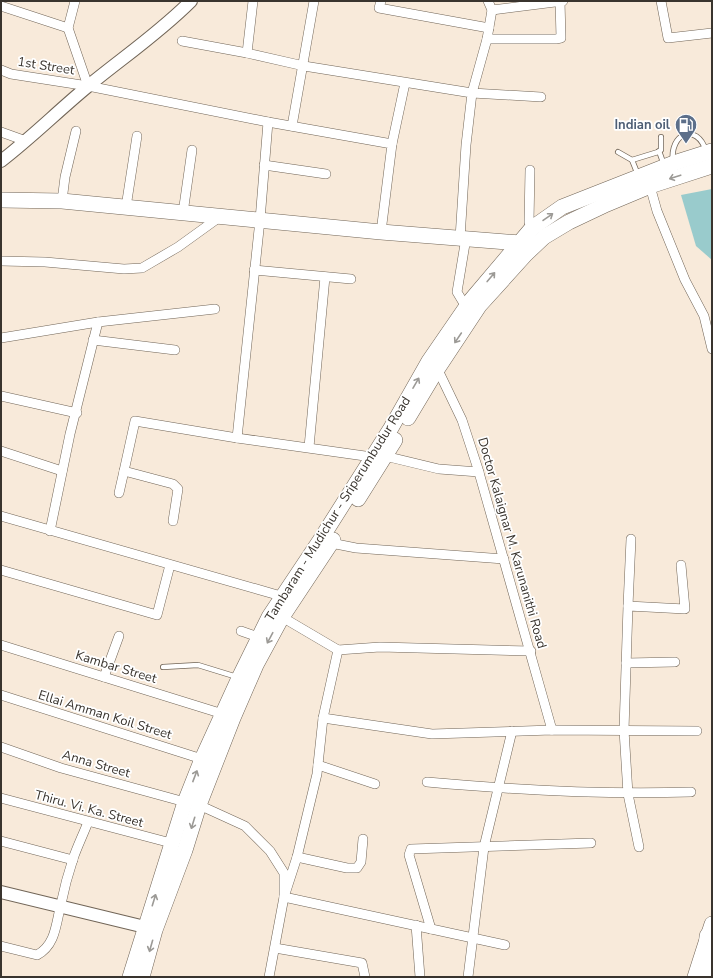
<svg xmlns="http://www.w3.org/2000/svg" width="713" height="978" viewBox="0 0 713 978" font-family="'Nunito Sans',sans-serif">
  <rect width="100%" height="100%" fill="#f8eada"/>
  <!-- water -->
  <path fill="#99cbcc" d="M 712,189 L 712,260 L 696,246 L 681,195 Z"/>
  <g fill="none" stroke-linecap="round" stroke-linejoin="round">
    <!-- service casing -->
    <g stroke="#716557" stroke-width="6">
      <g id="service">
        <path d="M 659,151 L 664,165"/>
        <path d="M 618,152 L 632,160 L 658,152 L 661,150 L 661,137"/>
        <path d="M 632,160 L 638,175"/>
        <path d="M 673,162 C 669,133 697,122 706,151"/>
        <path d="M 163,667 L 198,665 L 237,677"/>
      </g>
    </g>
    <!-- minor casing -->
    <g stroke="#716557" stroke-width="10">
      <g id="minor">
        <path d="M 75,1 L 68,28 L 88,86"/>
        <path d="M 381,1 L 379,8 L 489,28"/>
        <path d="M 488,1 L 492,10 L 563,1"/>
        <path d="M 661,1 L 668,38 L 712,33"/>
        <path d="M 1,6 L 68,28"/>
        <path d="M 492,10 L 487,39 L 472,93 L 541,97"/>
        <path d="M 487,39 L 556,39 L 561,38 L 560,1"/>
        <path d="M 182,41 L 247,53 L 304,66 L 472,93 L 466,145 L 460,238"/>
        <path d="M 247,53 L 253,1"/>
        <path d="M 1,70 L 11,74 L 88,86 L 268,122 L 392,144 L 381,232"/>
        <path d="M 292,126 L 314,1"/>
        <path d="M 1,132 L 26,141"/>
        <path d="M 392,144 L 405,83"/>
        <path d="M 264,165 L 326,174"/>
        <path d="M 530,170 L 529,222 L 532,228"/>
        <path d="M 650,186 L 657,211 L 685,280 L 704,316 L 712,349"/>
        <path d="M 62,201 L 65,177 L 76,131"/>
        <path d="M 126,207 L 137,136"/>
        <path d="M 183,213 L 192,150"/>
        <path d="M 466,238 L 457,292 L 466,307"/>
        <path d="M 1,261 L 45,262 L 124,269 L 142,268 L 178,247 L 221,216"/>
        <path d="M 254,270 L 351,279"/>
        <path d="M 1,338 L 98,322 L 215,309"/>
        <path d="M 93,340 L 175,350"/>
        <path d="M 436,366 L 462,420 L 478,469 L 552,730"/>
        <path d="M 1,396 L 77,413"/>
        <path d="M 237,438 L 260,220 L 268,122"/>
        <path d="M 309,447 L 325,277"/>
        <path d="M 1,451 L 62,471"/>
        <path d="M 385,456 L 439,469 L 479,472"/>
        <path d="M 119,493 L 124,471"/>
        <path d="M 1,516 L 281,596"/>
        <path d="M 173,521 L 178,489 L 173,484 L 124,471 L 135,421 L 237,438 L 372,457"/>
        <path d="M 50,531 L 70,434 L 98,322"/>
        <path d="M 331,543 L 356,548 L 504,559"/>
        <path d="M 1,570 L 157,615 L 170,565"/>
        <path d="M 628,606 L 631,539"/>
        <path d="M 282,617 L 338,650 L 323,718 L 317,774 L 297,857 L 284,897 L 505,945"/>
        <path d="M 241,631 L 258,637"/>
        <path d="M 1,645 L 223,714"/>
        <path d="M 338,650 L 380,647 L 531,651"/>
        <path d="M 626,663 L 675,662"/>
        <path d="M 104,677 L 119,636"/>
        <path d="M 1,695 L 202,759"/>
        <path d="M 323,718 L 432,734 L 552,730 L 697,731"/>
        <path d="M 1,747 L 61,768 L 185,802"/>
        <path d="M 318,765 L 375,784"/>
        <path d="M 427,782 C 515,790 602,795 691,792"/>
        <path d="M 1,798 L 171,843"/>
        <path d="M 199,805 L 245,826 L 270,851 L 284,873 L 284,897 L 269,977"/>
        <path d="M 1,841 L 73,860"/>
        <path d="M 639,847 L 628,794 L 624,730 L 628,606 L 685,609 L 681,565"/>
        <path d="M 297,857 L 347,868 L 357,868 L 361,862 L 363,839"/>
        <path d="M 416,925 L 420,977"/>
        <path d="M 431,929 L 409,855 L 411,849 L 591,843"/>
        <path d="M 1,946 L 37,955 C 56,945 56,923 61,904 C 64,889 68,874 73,859 C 77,847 83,835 88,822"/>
        <path d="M 275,948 L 362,963 L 365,977"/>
        <path d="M 468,977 L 484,847 L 512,731"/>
      </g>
    </g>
    <!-- tertiary casing -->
    <g stroke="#716557" stroke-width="14">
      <g id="tertiary">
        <path d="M 1,161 C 31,138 58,111 87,87 C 122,58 158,34 191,1"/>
        <path d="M 1,892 L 145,927"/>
      </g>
    </g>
    <!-- primary casing -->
    <g stroke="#716557" stroke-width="16">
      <g id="primary">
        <path d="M 1,200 L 62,201 L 381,232 L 520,243"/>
        <path d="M 408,418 L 438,368 L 479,306 L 526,254 L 544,237 L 569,222 L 607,204 L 650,186 L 712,166"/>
        <path d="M 358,499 L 395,440"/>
        <path d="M 130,977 L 185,802 L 202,759 L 239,678 L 269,617 L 319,542 L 391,428 L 429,361 L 471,300 L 532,228 L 562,207 L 674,163 L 712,151"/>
        <path d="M 142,977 L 155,930 L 185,850 L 199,805 L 233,718 L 256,665 L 282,617 L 333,540"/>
        <path d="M 695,977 L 712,924"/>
      </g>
    </g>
    <!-- motorway casing -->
    <g stroke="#716557" stroke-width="18">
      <path id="motorway" d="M 707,977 L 708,936"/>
    </g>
    <!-- service -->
    <use href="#service" stroke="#fff" stroke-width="4.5"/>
    <!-- minor -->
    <use href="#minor" stroke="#fff" stroke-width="9"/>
    <!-- tertiary -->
    <use href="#tertiary" stroke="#fff" stroke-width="12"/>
    <!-- primary -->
    <use href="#primary" stroke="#fff" stroke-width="15"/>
    <!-- motorway -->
    <use href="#motorway" stroke="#fff" stroke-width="17"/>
  </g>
  <!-- one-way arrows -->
  <defs><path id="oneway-shaft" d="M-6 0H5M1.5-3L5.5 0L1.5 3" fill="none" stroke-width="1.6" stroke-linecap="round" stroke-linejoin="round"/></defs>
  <g stroke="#9c9a96">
    <use href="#oneway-shaft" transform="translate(675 177) rotate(162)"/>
    <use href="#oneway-shaft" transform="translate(548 217) rotate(-35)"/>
    <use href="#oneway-shaft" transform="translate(491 277) rotate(-50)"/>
    <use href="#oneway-shaft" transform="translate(458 338) rotate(124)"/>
    <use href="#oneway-shaft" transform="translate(416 383) rotate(-60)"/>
    <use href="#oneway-shaft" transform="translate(270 638) rotate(118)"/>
    <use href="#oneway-shaft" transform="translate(195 776) rotate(-69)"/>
    <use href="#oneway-shaft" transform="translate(193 823) rotate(107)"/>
    <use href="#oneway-shaft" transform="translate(154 900) rotate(-73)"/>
    <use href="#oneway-shaft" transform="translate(151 946) rotate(106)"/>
  </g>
  <!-- icons -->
  <defs>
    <g id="fuel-pin" transform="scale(1.15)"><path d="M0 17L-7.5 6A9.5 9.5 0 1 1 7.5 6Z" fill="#5c6f8a" stroke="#fff"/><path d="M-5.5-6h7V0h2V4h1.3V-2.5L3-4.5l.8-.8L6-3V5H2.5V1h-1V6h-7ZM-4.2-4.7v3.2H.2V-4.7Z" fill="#fff"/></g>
  </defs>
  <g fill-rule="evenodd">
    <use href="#fuel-pin" x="686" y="125"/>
  </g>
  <g text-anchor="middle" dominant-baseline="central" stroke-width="3.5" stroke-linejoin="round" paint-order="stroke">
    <!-- street labels -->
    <g font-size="13" fill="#39342e" stroke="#fff">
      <text transform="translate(46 66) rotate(9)">1st Street</text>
      <text transform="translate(338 509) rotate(-58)">Tambaram - Mudichur - Sriperumbudur Road</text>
      <text transform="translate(512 543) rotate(74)">Doctor Kalaignar M. Karunanithi Road</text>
      <text transform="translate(116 667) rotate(17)">Kambar Street</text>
      <text transform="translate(105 715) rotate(17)">Ellai Amman Koil Street</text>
      <text transform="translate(96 764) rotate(16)">Anna Street</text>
      <text transform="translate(89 809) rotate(15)">Thiru. Vi. Ka. Street</text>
    </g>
    <!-- service labels -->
    <g font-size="13" font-weight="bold" fill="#4e5e75" stroke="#fff" text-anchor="end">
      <text x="670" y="125">Indian oil</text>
    </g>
  </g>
  <!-- border -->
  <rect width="713" height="978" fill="none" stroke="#39342e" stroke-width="4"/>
</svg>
